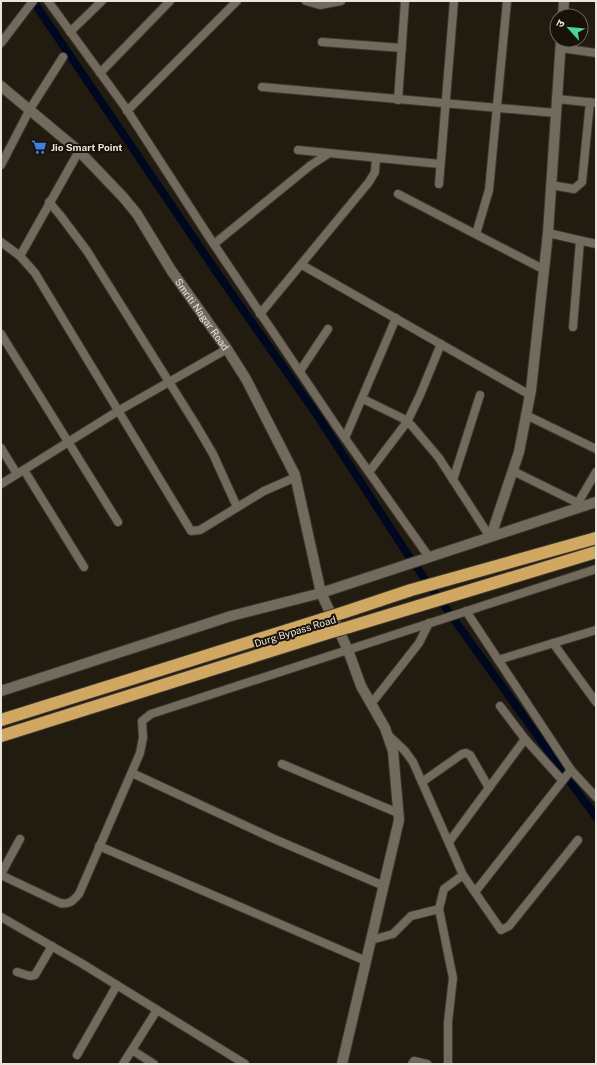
<svg xmlns="http://www.w3.org/2000/svg" width="597" height="1065" viewBox="0 0 597 1065" font-family="'Public Sans','Noto Sans Devanagari',sans-serif">
  <rect width="100%" height="100%" fill="#211b10"/>
  <g fill="none" stroke-linecap="round" stroke-linejoin="round">
    <!-- canal -->
    <g stroke="#00081f" stroke-width="8">
      <path d="M 33,1 L 218,274 L 319,418 L 410,558 L 565,774"/>
      <path d="M 568,779 L 596,817"/>
    </g>
    <!-- street casing -->
    <g stroke="#3c3731" stroke-width="10">
      <g id="street">
        <path d="M 48,1 L 125,107 L 211,240 L 337,427 L 429,557"/>
        <path d="M 306,1 L 320,5 L 341,1"/>
        <path d="M 70,32 L 102,1"/>
        <path d="M 322,42 L 402,48"/>
        <path d="M 1,43 L 33,1"/>
        <path d="M 561,48 L 596,53"/>
        <path d="M 100,73 L 170,1"/>
        <path d="M 262,87 L 556,113"/>
        <path d="M 557,99 L 596,103"/>
        <path d="M 398,100 L 405,1"/>
        <path d="M 127,111 L 237,1"/>
        <path d="M 298,150 L 440,164"/>
        <path d="M 1,165 L 30,109 L 63,57"/>
        <path d="M 439,184 L 454,1"/>
        <path d="M 551,185 L 574,189 L 582,182 L 590,102"/>
        <path d="M 398,194 L 543,269"/>
        <path d="M 49,202 L 60,215 L 87,251 L 196,425 L 213,454 L 237,507"/>
        <path d="M 548,233 L 596,244"/>
        <path d="M 476,234 L 489,190 L 507,1"/>
        <path d="M 1,242 L 20,256 L 35,273 L 191,531 L 200,530 L 264,491 L 296,477"/>
        <path d="M 214,244 L 311,165 L 328,154"/>
        <path d="M 20,256 L 79,151"/>
        <path d="M 302,265 L 530,395"/>
        <path d="M 260,314 L 369,182 L 375,172 L 376,158"/>
        <path d="M 573,327 L 580,241"/>
        <path d="M 1,334 L 118,522"/>
        <path d="M 300,371 L 328,329"/>
        <path d="M 363,399 L 404,419 L 412,426 L 439,458 L 490,537"/>
        <path d="M 526,415 L 596,449"/>
        <path d="M 345,438 L 396,318"/>
        <path d="M 1,448 L 17,474"/>
        <path d="M 24,470 L 84,567"/>
        <path d="M 513,471 L 578,503"/>
        <path d="M 369,472 L 407,422 L 420,395 L 441,344"/>
        <path d="M 453,480 L 480,395"/>
        <path d="M 1,484 L 118,411 L 227,349"/>
        <path d="M 575,508 L 596,472"/>
        <path d="M 466,611 L 571,770 L 596,797"/>
        <path d="M 553,643 L 596,702"/>
        <path d="M 498,660 L 596,630"/>
        <path d="M 371,704 L 419,643 L 429,623"/>
        <path d="M 500,706 L 525,739 L 562,780"/>
        <path d="M 388,735 L 405,751 L 413,762 L 463,875 L 501,930 L 509,926 L 578,840"/>
        <path d="M 282,764 L 398,813"/>
        <path d="M 132,773 L 272,838 L 384,886"/>
        <path d="M 422,782 L 462,754 L 466,753 L 470,755 L 489,788"/>
        <path d="M 449,842 L 525,739"/>
        <path d="M 99,846 L 366,961"/>
        <path d="M 1,874 L 20,839"/>
        <path d="M 1,875 L 60,903 C 69,905 73,901 79,894 L 140,753 L 143,738 L 142,721 L 151,714 L 596,569"/>
        <path d="M 475,892 L 571,770"/>
        <path d="M 1,917 L 81,963 L 245,1064"/>
        <path d="M 371,940 L 393,934 L 411,916 L 439,909"/>
        <path d="M 17,972 L 30,976 L 35,975 L 52,946"/>
        <path d="M 132,1050 L 154,1064"/>
        <path d="M 77,1055 L 117,985"/>
        <path d="M 123,1064 L 157,1010"/>
        <path d="M 412,1064 L 414,1061 L 427,1064"/>
        <path d="M 448,1064 L 448,1022 L 453,978 L 439,909 L 444,889 L 463,875"/>
      </g>
    </g>
    <!-- secondary casing -->
    <g stroke="#3c3731" stroke-width="12">
      <g id="secondary">
        <path d="M 563,16 L 564,1"/>
        <path id="s1" d="M 1,86 L 79,151 L 123,197 L 137,214 L 171,270 L 227,349 L 246,379 L 295,475 L 321,593 L 348,650 L 361,686 L 385,728 L 393,751 L 399,820 L 342,1064"/>
        <path d="M 491,536 L 519,452 L 531,390 L 548,233 L 561,40"/>
        <path d="M 1,691 L 231,616 L 321,593 L 596,502"/>
      </g>
    </g>
    <!-- highway casing -->
    <g stroke="#3c3731" stroke-width="14">
      <g id="highway">
        <path d="M 345,612 L 411,590 L 596,538"/>
        <path d="M 349,627 L 596,552"/>
        <path d="M 1,720 L 323,619"/>
        <path d="M 1,736 L 328,633"/>
      </g>
    </g>
    <!-- street -->
    <use href="#street" stroke="#716a5d" stroke-width="8"/>
    <!-- secondary -->
    <use href="#secondary" stroke="#716a5d" stroke-width="10"/>
    <!-- highway -->
    <use href="#highway" stroke="#d1a862" stroke-width="12"/>
    <!-- highway-bridge casing -->
    <g stroke="#3c3731" stroke-width="14" stroke-linecap="butt">
      <g id="highway-bridge">
        <path d="M 323,619 L 345,612"/>
        <path d="M 328,633 L 349,627"/>
      </g>
    </g>
    <!-- highway-bridge -->
    <use href="#highway-bridge" stroke="#d1a862" stroke-width="12"/>
  </g>
  <!-- icons -->
  <defs>
    <g id="supermarket-bare" transform="scale(1.2)"><path d="M-6-5.5h2.5l.6 2H6L4.5 2H-2.5L-4.4-4H-6ZM-1.5 3.2a1.3 1.3 0 1 0 .1 0ZM3 3.2a1.3 1.3 0 1 0 .1 0Z" fill="#3f7fe0" stroke="#181208" stroke-width="2.5" paint-order="stroke"/></g>
  </defs>
  <g fill-rule="evenodd">
    <use href="#supermarket-bare" x="39" y="147"/>
  </g>
  <g text-anchor="middle" dominant-baseline="central" stroke-width="4" stroke-linejoin="round" paint-order="stroke">
    <!-- poi labels -->
    <g font-size="10" font-weight="bold" fill="#e9e5dd" stroke="#181208" text-anchor="start">
      <text x="51" y="147">Jio Smart Point</text>
    </g>
    <!-- street labels -->
    <g font-size="10" fill="#e9e5dd" stroke="#181208">
      <text stroke="none"><textPath href="#s1" startOffset="307">Smriti Nagar Road</textPath></text>
      <text transform="translate(295 631) rotate(-17)">Durg Bypass Road</text>
    </g>
  </g>
  <!-- border -->
  <rect width="597" height="1065" fill="none" stroke="#e9e5dd" stroke-width="4"/>
  <!-- north arrow -->
  <g transform="translate(569 28) rotate(297)"><circle r="19" fill="#181208" stroke="#6c665d"/>
  <path d="M0-3L7 15L0 10L-7 15Z" fill="#4bd49b"/>
  <text y="-6" font-size="11" font-weight="bold" text-anchor="middle" fill="#e9e5dd">उ</text>
  </g>
</svg>
